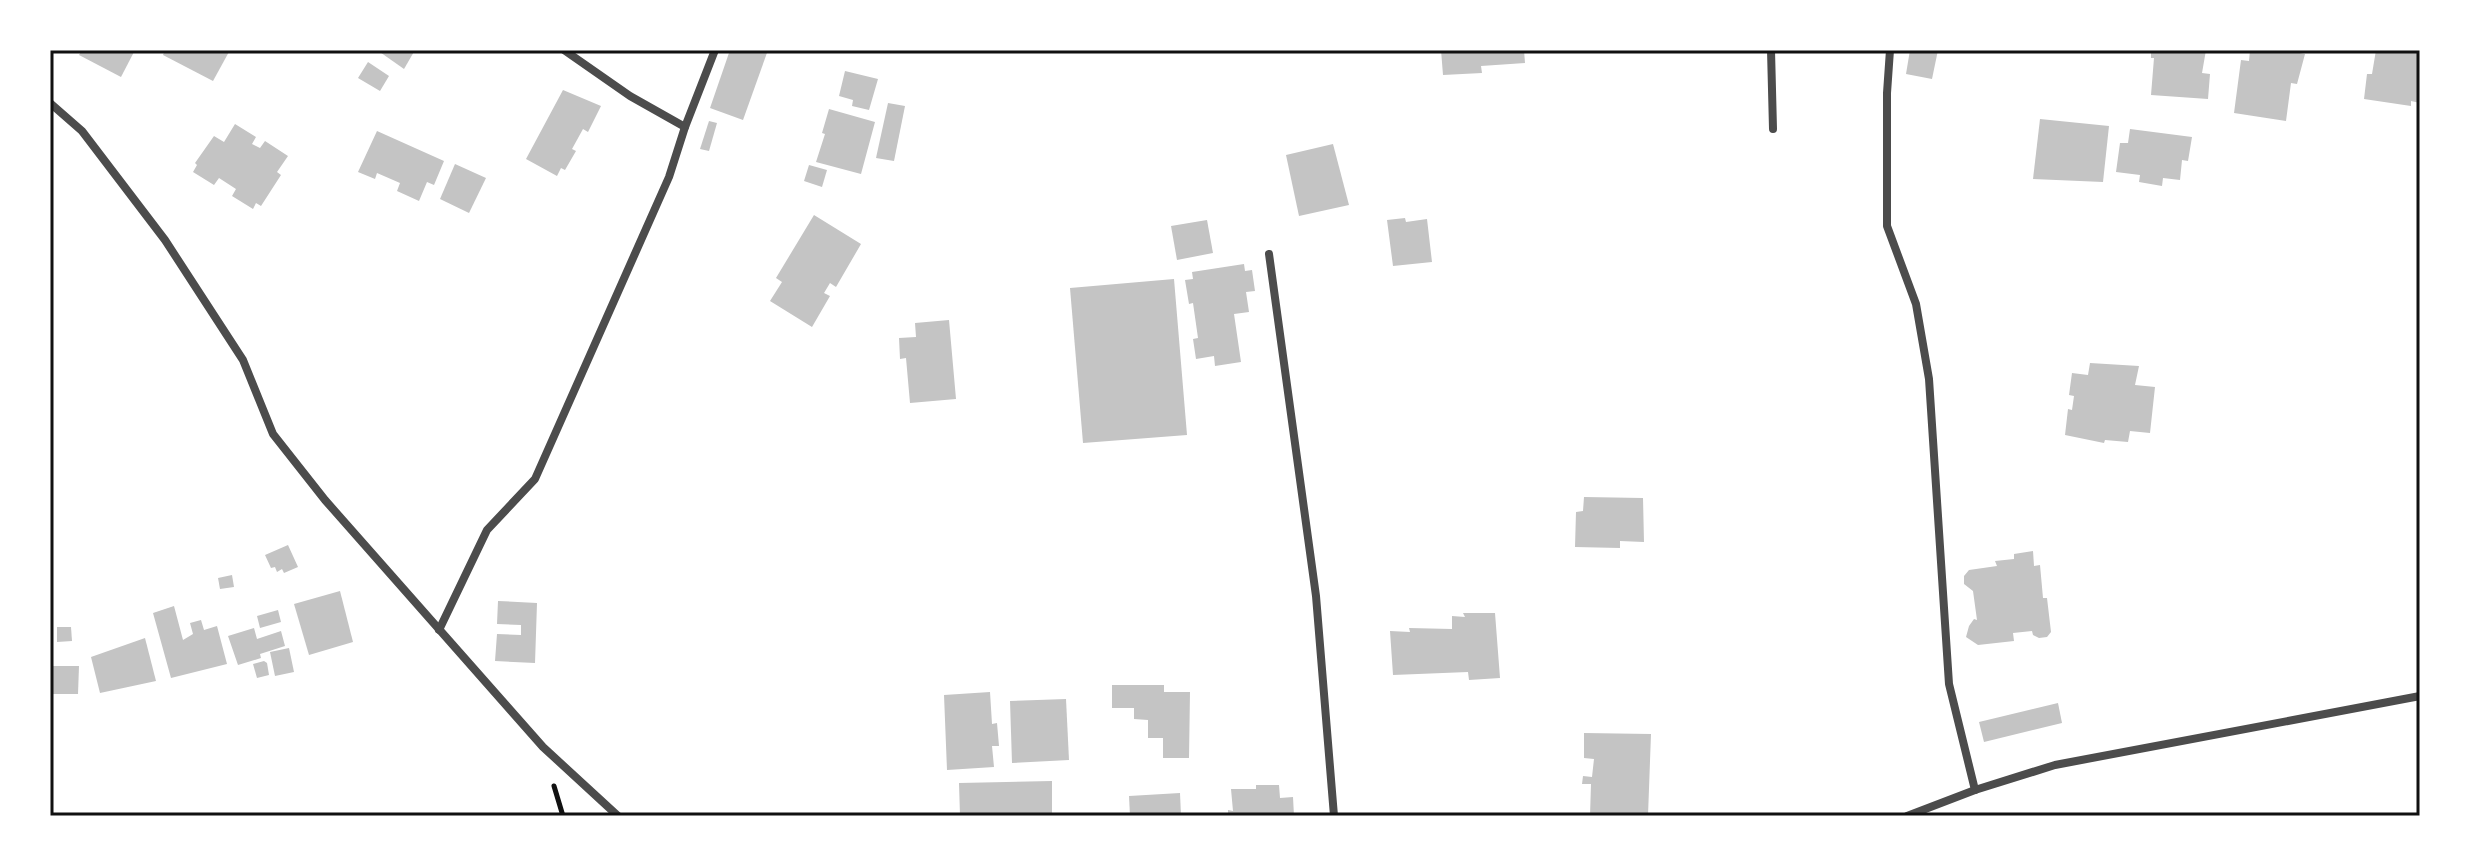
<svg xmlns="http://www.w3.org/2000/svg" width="2470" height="866" viewBox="0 0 2470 866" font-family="Jost,sans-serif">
  <rect width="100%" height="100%" fill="#fff"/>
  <!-- building -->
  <g fill="#c4c4c4">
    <path d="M 82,50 L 135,50 L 121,77 L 79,55 Z"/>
    <path d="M 165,50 L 230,50 L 213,81 L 163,55 Z"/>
    <path d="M 377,50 L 415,50 L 404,69 Z"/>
    <path d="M 730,50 L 768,50 L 743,120 L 710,108 Z"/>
    <path d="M 1441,50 L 1524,50 L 1525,63 L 1481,66 L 1482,73 L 1443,75 Z"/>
    <path d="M 1910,50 L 1938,50 L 1932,79 L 1906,74 Z"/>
    <path d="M 2151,50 L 2206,50 L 2202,73 L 2210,74 L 2208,99 L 2151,95 L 2154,58 L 2151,58 Z"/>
    <path d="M 2250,50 L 2284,50 L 2305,54 L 2297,84 L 2291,83 L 2286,121 L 2234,113 L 2241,60 L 2249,61 Z"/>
    <path d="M 2376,50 L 2420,50 L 2420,103 L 2411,101 L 2411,106 L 2364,99 L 2367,74 L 2372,74 Z"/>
    <path d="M 368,62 L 389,76 L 380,91 L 358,78 Z"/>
    <path d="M 845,71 L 878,79 L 869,110 L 852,106 L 853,100 L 839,96 Z"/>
    <path d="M 563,90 L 601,106 L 588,132 L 583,129 L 572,149 L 576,151 L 565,170 L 561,168 L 557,176 L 526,159 Z"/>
    <path d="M 888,103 L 905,106 L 894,161 L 876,158 Z"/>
    <path d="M 829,109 L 875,122 L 861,174 L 816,162 L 825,134 L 822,133 Z"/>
    <path d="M 2040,119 L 2109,126 L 2103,182 L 2033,179 Z"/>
    <path d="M 709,121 L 717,123 L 709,151 L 700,149 Z"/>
    <path d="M 235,124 L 256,137 L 252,144 L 260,148 L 265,141 L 288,156 L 277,172 L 281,175 L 261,206 L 256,203 L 253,209 L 232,196 L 236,189 L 219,178 L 214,185 L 193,172 L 197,165 L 195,163 L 214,136 L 224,142 Z"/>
    <path d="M 2130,129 L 2192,137 L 2188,161 L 2182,160 L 2180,180 L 2163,178 L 2162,186 L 2139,182 L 2140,175 L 2116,172 L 2120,143 L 2128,143 Z"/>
    <path d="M 377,131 L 444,161 L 434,185 L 427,182 L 419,201 L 397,191 L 400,183 L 377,173 L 375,179 L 358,172 Z"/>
    <path d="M 1333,144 L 1349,205 L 1299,216 L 1286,155 Z"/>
    <path d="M 455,164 L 486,178 L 469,213 L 440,199 Z"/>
    <path d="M 809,165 L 827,170 L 822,187 L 804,181 Z"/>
    <path d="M 814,215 L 861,244 L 836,287 L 830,283 L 824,293 L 830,296 L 812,327 L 770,301 L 782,282 L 776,278 Z"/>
    <path d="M 1405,218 L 1406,222 L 1427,219 L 1432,262 L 1393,266 L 1387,220 Z"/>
    <path d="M 1207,220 L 1213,253 L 1177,260 L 1171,226 Z"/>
    <path d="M 1244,264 L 1245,271 L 1252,270 L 1255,291 L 1246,292 L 1249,312 L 1234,314 L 1241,362 L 1215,366 L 1214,356 L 1196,359 L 1193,339 L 1198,338 L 1193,303 L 1189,304 L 1185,280 L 1193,279 L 1192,272 Z"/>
    <path d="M 1174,279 L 1187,435 L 1083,443 L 1070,288 Z"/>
    <path d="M 949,320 L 956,399 L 910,403 L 906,358 L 900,359 L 899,338 L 916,337 L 915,323 Z"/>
    <path d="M 2090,363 L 2139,366 L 2135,385 L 2155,387 L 2150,433 L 2130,431 L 2128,442 L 2105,440 L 2104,443 L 2065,435 L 2068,409 L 2072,410 L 2074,396 L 2069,395 L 2072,373 L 2088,375 Z"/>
    <path d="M 1584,497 L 1643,498 L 1644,542 L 1620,541 L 1620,548 L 1575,547 L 1576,512 L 1583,511 Z"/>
    <path d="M 288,545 L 298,567 L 284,573 L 282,569 L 277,572 L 275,567 L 271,568 L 265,555 Z"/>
    <path d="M 2033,551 L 2034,566 L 2040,565 L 2043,598 L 2047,598 L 2051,632 L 2047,637 L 2039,638 L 2033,635 L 2032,631 L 2013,633 L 2014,641 L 1978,645 L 1966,637 L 1969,626 L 1974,619 L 1977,620 L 1973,591 L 1964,584 L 1964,576 L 1969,570 L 1997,566 L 1995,561 L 2014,559 L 2014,554 Z"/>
    <path d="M 232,575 L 234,587 L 220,589 L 218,578 Z"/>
    <path d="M 340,591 L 353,642 L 309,655 L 294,604 Z"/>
    <path d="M 498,601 L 537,603 L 535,663 L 495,661 L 497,634 L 521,635 L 521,625 L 497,624 Z"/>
    <path d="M 174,606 L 183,640 L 193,634 L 190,623 L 201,620 L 204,630 L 217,626 L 227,664 L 171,678 L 153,613 Z"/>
    <path d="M 278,610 L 281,622 L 260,628 L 257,616 Z"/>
    <path d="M 1463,613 L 1495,613 L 1500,678 L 1469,680 L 1468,672 L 1393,675 L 1390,631 L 1410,632 L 1409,628 L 1452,629 L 1452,616 L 1465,617 Z"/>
    <path d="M 57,627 L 71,627 L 72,641 L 57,642 Z"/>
    <path d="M 254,628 L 257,639 L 281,631 L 285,646 L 260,654 L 261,658 L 238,665 L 228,636 Z"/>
    <path d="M 145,638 L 156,681 L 100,693 L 91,657 Z"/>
    <path d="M 289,648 L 294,672 L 275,676 L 270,652 Z"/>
    <path d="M 264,661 L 267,663 L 269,675 L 257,678 L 253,664 Z"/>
    <path d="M 50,666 L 79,666 L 78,694 L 50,694 Z"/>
    <path d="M 1112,685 L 1164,685 L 1164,692 L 1190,692 L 1189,758 L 1163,758 L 1163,738 L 1148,738 L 1148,720 L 1134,719 L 1134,708 L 1112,708 Z"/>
    <path d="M 990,692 L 992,724 L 997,723 L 999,746 L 992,746 L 994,767 L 947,770 L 944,695 Z"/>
    <path d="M 1066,699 L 1069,760 L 1012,763 L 1010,701 Z"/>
    <path d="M 2058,703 L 2062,723 L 1984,742 L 1979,722 Z"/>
    <path d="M 1584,733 L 1651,734 L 1648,816 L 1590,816 L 1591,784 L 1582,784 L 1583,776 L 1592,777 L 1594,759 L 1584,758 Z"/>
    <path d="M 1052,781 L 1052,816 L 960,816 L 959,783 Z"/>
    <path d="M 1256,785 L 1279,785 L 1280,798 L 1293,797 L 1294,816 L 1228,816 L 1228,810 L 1233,811 L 1231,789 L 1256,789 Z"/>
    <path d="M 1180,793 L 1181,816 L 1130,816 L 1129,796 Z"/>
  </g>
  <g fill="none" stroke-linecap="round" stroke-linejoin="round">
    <!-- path -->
    <path stroke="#111" stroke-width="5" d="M 554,786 L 563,816"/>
    <!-- minor -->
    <g stroke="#4c4c4c" stroke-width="8">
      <path d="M 564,50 L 630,96 L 685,127"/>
      <path d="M 1771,50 L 1773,129"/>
      <path d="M 1890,50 L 1887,93 L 1887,226 L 1916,304 L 1929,379 L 1949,684 L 1975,790"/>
      <path d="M 50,103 L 82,131 L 165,240 L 243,360 L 273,434 L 325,500 L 543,747 L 618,816"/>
      <path d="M 1269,254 L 1316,596 L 1334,816"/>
      <path d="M 439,630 L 487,530 L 535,479 L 669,177 L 685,127 L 715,50"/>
      <path d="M 1907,816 L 1975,790 L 2055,765 L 2420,696"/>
    </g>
  </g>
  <!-- border -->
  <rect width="2470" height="866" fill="none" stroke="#ffffff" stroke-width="104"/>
  <rect x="52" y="52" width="2366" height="762" fill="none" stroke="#111" stroke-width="3"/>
</svg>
